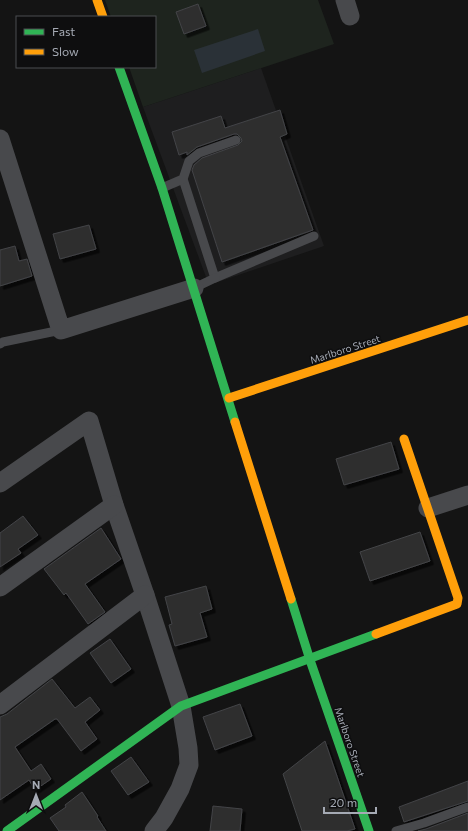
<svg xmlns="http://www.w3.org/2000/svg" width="468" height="831" viewBox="0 0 468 831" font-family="Commissioner,sans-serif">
  <defs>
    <filter id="shadow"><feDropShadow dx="3.5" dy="3.5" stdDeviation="0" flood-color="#0009"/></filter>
  </defs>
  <rect width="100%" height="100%" fill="#141414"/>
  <!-- built -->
  <path fill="#1e1e1f" d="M 261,68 L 324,246 L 209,285 L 143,107 Z"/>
  <!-- green -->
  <path fill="#1e241e" d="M 105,0 L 318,0 L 334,44 L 143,107 L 129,67 L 155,67 L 155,17 L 111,17 Z"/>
  <!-- water -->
  <path fill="#2a3137" d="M 258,29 L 265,51 L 202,73 L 194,50 Z"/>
  <!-- building -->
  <g fill="#2e2e2f" stroke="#434447" filter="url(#shadow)">
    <path d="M 198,4 L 206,26 L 184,34 L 176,12 Z"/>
    <path d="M 280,110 L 287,134 L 280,137 L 313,230 L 222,262 L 192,170 L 194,165 L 202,158 L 238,145 L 242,141 L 241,138 L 237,134 L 234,134 L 197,147 L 187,155 L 187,152 L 179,155 L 172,132 L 221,116 L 225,128 Z"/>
    <path d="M 89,225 L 96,249 L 60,259 L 53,234 Z"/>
    <path d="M 15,246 L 19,261 L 27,259 L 32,276 L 0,286 L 0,250 Z"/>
    <path d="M 391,442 L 399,469 L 344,485 L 336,459 Z"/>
    <path d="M 23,516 L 38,535 L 18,549 L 21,553 L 0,567 L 0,533 Z"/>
    <path d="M 101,528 L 121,559 L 85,584 L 105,612 L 88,624 L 66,593 L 64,595 L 44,569 Z"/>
    <path d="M 420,532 L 430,561 L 370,581 L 360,552 Z"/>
    <path d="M 206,586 L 212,609 L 200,613 L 207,637 L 175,646 L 169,625 L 172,624 L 165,597 Z"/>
    <path d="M 110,639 L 131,669 L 111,683 L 90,653 Z"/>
    <path d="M 52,679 L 75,708 L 90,697 L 100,710 L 85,722 L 97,739 L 81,751 L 57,719 L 55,719 L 15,747 L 31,771 L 41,764 L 51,779 L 35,790 L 29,780 L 0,800 L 0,717 L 7,714 Z"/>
    <path d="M 240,704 L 252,736 L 215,750 L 203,717 Z"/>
    <path d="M 325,741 L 355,829 L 347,831 L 302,831 L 283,774 Z"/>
    <path d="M 131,757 L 149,782 L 128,795 L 111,771 Z"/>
    <path d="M 468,781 L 468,801 L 404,822 L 399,807 Z"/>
    <path d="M 82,792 L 98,816 L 97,817 L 106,831 L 59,831 L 50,818 L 66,807 L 65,805 Z"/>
    <path d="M 213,806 L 242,809 L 240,831 L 210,831 Z"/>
    <path d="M 468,813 L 468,831 L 418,831 L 426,829 Z"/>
  </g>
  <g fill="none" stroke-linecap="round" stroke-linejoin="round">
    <!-- lane -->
    <g stroke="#48494c" stroke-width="9">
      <path d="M 183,179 L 215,278 L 314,236"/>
      <path d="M 162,188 L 183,179 L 189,161 L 199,153 L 236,140"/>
      <path d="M 194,288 L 215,278"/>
      <path d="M 0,344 L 3,342 L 61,330"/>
      <path d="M 396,831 L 424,823 L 468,807"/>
    </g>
    <!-- street -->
    <g stroke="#48494c" stroke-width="19">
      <path d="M 345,0 L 350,16"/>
      <path d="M 0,139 L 61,330 L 194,288"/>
      <path d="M 0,483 L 89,421 L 114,505 L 145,595 L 181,706 L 188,748 L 189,765 L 180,789 L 164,818 L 154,831"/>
      <path d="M 428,508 L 468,495"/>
      <path d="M 0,587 L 114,505"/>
      <path d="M 0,705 L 145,595"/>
    </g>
    <!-- fast -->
    <g stroke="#30b455" stroke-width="9">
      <path d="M 119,67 L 162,188 L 235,422"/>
      <path d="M 291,599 L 310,660 L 369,831"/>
      <path d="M 7,831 L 181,706 L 376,634"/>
    </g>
    <!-- slow -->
    <g stroke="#ff9f0a" stroke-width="9">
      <path d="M 97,0 L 103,17"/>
      <path d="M 229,398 L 468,320"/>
      <path d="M 235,422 L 291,599"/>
      <path d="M 376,634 L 457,604 L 458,598 L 404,439"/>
    </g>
  </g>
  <g text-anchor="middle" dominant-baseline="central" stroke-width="3" stroke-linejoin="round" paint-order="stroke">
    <!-- street labels -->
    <g font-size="10" fill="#a5aab4" stroke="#0e0e0f">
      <text transform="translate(345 349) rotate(-18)">Marlboro Street</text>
      <text transform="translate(350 742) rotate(71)">Marlboro Street</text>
    </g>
  </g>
  <!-- legend -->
  <rect x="16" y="16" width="140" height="52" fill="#0e0e0f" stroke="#4a4c51"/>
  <rect x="24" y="29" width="20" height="6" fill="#30b455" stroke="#4a4c51"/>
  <text x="52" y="36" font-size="12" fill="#a5aab4">Fast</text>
  <rect x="24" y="49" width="20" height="6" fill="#ff9f0a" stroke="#4a4c51"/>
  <text x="52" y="56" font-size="12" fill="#a5aab4">Slow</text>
  <!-- north arrow -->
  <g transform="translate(36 795)" stroke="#0e0e0f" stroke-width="3" paint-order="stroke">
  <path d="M0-3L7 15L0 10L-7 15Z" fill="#a5aab4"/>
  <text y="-6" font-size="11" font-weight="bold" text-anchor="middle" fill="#a5aab4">N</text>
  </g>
  <!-- scale -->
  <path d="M324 807v6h52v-6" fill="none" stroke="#a5aab4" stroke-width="2"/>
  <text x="330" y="807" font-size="12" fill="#a5aab4" stroke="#0e0e0f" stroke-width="3" paint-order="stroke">20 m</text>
</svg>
